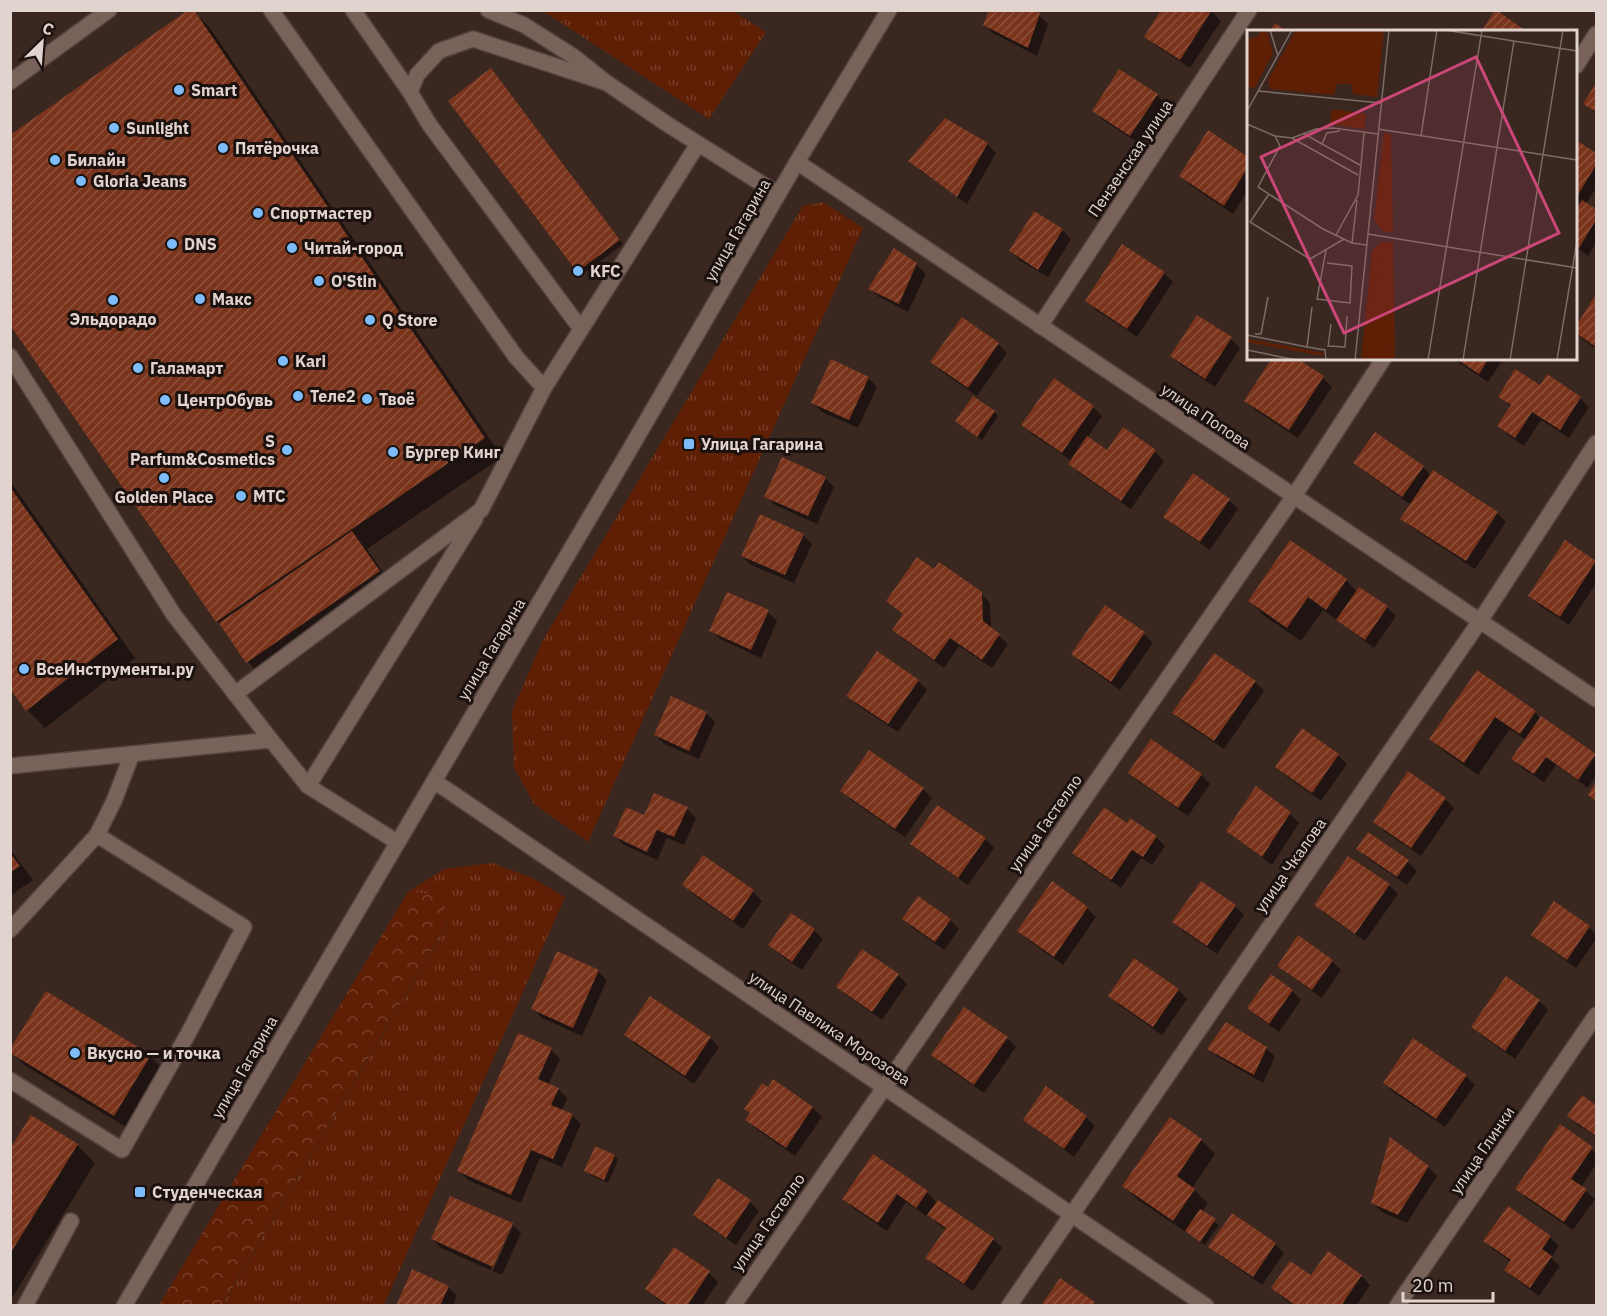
<svg xmlns="http://www.w3.org/2000/svg" width="1607" height="1316" font-family="'IBM Plex Sans',sans-serif">
<defs>
<pattern id="grass-tufts" width="24" height="20" patternUnits="userSpaceOnUse" patternTransform="scale(1.5)"><rect width="24" height="20" fill="#5f1f05"/><path d="M3 7l-1-3M5 7V3M7 7l1-3M15 17l-1-3M17 17v-4M19 17l1-3" fill="none" stroke="#763f28"/></pattern>
<pattern id="forest-crowns" width="20" height="18" patternUnits="userSpaceOnUse" patternTransform="scale(1.5)"><rect width="20" height="18" fill="#5f1f05"/><path d="M2 6a3 3 0 1 1 6 0M12 15a3 3 0 1 1 6 0" fill="none" stroke="#763f28"/></pattern>
<pattern id="building-hatch" width="6" height="6" patternUnits="userSpaceOnUse" patternTransform="scale(1.5)"><rect width="6" height="6" fill="#79341b"/><path d="M-1 1l2-2M0 6l6-6M5 7l2-2" fill="none" stroke="#8c503b"/></pattern>
</defs>
<rect width="100%" height="100%" fill="#3a2720"/>
<!-- grass -->
<g fill="url(#grass-tufts)">
<polygon points="543,11 733,11 766,32 709,119"/>
<polygon points="823,202 863,228 588,842 534,804 514,767 512,711 543,640 803,206"/>
<polygon points="492,863 530,877 565,897 384,1305 222,1306 448,924 438,895 408,892 444,869"/>
</g>
<!-- forest -->
<polygon fill="url(#forest-crowns)" points="408,892 439,895 448,923 222,1305 159,1305"/>
<!-- shadow -->
<g fill="#0007">
<polygon points="192,10 210,28 502,457 367,549 392,585 261,676 248,662 223,627 217,621"/>
<polygon points="1210,10 1221,21 1190,68 1155,45 1146,36"/>
<polygon points="1039,15 1048,24 1037,56 993,33 984,24"/>
<polygon points="495,74 623,244 582,275 450,102"/>
<polygon points="1596,86 1596,114 1585,103"/>
<polygon points="1157,95 1166,104 1140,144 1103,120 1094,111"/>
<polygon points="1209,133 1248,159 1248,190 1233,214 1190,185 1181,176"/>
<polygon points="1576,142 1596,155 1596,188 1586,204 1596,211 1596,243 1588,256 1576,247"/>
<polygon points="987,144 996,153 967,204 919,170 911,161"/>
<polygon points="1034,213 1062,230 1071,239 1048,277 1019,260 1010,251"/>
<polygon points="894,250 916,264 926,274 908,312 879,297 870,289"/>
<polygon points="1164,273 1173,282 1137,337 1096,310 1087,301"/>
<polygon points="1596,297 1596,348 1583,340 1576,332 1576,329"/>
<polygon points="1198,317 1231,339 1240,348 1215,387 1181,365 1172,356"/>
<polygon points="998,344 1007,353 977,396 941,371 932,362"/>
<polygon points="1452,358 1504,358 1488,382"/>
<polygon points="868,378 877,387 858,428 822,412 813,403"/>
<polygon points="1323,378 1332,387 1298,438 1255,410 1246,401"/>
<polygon points="1540,387 1580,398 1589,407 1569,438 1541,420 1524,446 1508,435 1499,426 1511,407 1500,396"/>
<polygon points="1093,407 1102,416 1087,438 1108,452 1124,429 1155,452 1164,461 1131,509 1079,473 1070,464 1072,461 1032,434 1023,425"/>
<polygon points="994,412 998,416 982,440 961,425"/>
<polygon points="1355,462 1423,467 1431,476 1497,513 1506,522 1475,569 1411,527 1402,518 1411,505 1364,471"/>
<polygon points="1193,476 1229,500 1238,509 1210,550 1174,525 1165,516"/>
<polygon points="825,478 834,487 817,524 775,505 766,496"/>
<polygon points="10,481 135,658 45,728 27,710 10,686"/>
<polygon points="803,535 812,544 794,583 751,565 742,556"/>
<polygon points="1291,542 1346,580 1358,592 1387,607 1396,616 1374,648 1323,610 1301,641 1263,615 1250,601"/>
<polygon points="1565,542 1596,563 1596,583 1569,625 1539,605 1530,596"/>
<polygon points="934,571 981,593 990,603 991,629 1008,644 992,668 959,646 944,668 903,639 894,630 904,615 888,601"/>
<polygon points="1105,607 1144,634 1153,643 1120,690 1082,663 1073,654"/>
<polygon points="768,612 777,621 761,658 720,639 711,630"/>
<polygon points="1477,672 1535,712 1541,719 1596,756 1596,775 1588,788 1556,765 1544,782 1522,768 1513,759 1526,740 1510,729 1478,775 1445,752 1431,739"/>
<polygon points="918,681 927,690 898,732 857,705 848,696"/>
<polygon points="1255,682 1264,691 1224,749 1183,722 1174,713"/>
<polygon points="706,713 715,722 699,759 664,744 655,735"/>
<polygon points="1338,755 1347,764 1321,801 1286,776 1277,767"/>
<polygon points="1130,773 1201,775 1210,784 1188,816 1139,782"/>
<polygon points="923,789 932,798 905,837 851,800 842,791"/>
<polygon points="1445,799 1454,808 1421,856 1384,831 1375,822"/>
<polygon points="687,809 696,818 684,845 667,838 657,860 624,845 615,836 644,817"/>
<polygon points="1290,814 1299,823 1272,865 1237,839 1228,830"/>
<polygon points="1131,820 1156,837 1165,846 1152,865 1141,858 1121,888 1083,862 1074,853 1127,825"/>
<polygon points="1368,834 1408,862 1417,871 1407,885 1367,858 1358,849"/>
<polygon points="985,839 994,848 968,885 921,853 912,844"/>
<polygon points="10,849 33,880 10,896"/>
<polygon points="1052,884 1087,908 1096,917 1063,965 1028,940 1019,931"/>
<polygon points="684,885 753,892 762,901 743,929 693,894"/>
<polygon points="1389,885 1398,894 1365,941 1325,914 1316,905"/>
<polygon points="1235,906 1244,915 1217,954 1183,931 1174,922"/>
<polygon points="904,919 950,920 959,929 944,950 913,928"/>
<polygon points="1589,927 1596,935 1596,939 1576,968 1542,943 1533,934"/>
<polygon points="814,930 823,939 802,970 779,954 770,945"/>
<polygon points="1298,937 1332,961 1341,970 1322,998 1288,974 1279,965"/>
<polygon points="598,971 607,980 582,1036 542,1018 533,1009"/>
<polygon points="898,975 907,984 882,1020 846,995 837,986"/>
<polygon points="1506,979 1539,1001 1548,1010 1515,1059 1482,1036 1473,1027"/>
<polygon points="1178,990 1187,999 1162,1035 1119,1005 1110,996"/>
<polygon points="1292,991 1301,1000 1279,1032 1258,1017 1249,1008"/>
<polygon points="46,993 150,1056 164,1070 129,1129 24,1065 11,1052"/>
<polygon points="651,998 710,1038 719,1047 694,1084 635,1044 626,1035"/>
<polygon points="1007,1038 1016,1047 984,1093 942,1064 933,1054"/>
<polygon points="1209,1048 1266,1048 1275,1057 1263,1083 1218,1057"/>
<polygon points="551,1050 560,1059 548,1085 558,1089 567,1098 562,1111 572,1115 581,1124 562,1167 540,1158 521,1203 468,1180 459,1171"/>
<polygon points="1466,1076 1475,1085 1445,1127 1393,1092 1384,1083"/>
<polygon points="768,1089 813,1108 822,1117 795,1156 756,1129 747,1120 751,1114 746,1109"/>
<polygon points="1582,1097 1596,1107 1596,1137 1578,1125 1569,1116"/>
<polygon points="1086,1117 1095,1126 1074,1157 1034,1128 1025,1119"/>
<polygon points="1560,1126 1596,1153 1596,1164 1581,1187 1595,1199 1573,1230 1526,1198 1517,1189"/>
<polygon points="1201,1140 1215,1154 1192,1188 1208,1203 1202,1212 1219,1225 1205,1245 1138,1200 1124,1186"/>
<polygon points="77,1145 95,1163 10,1301 10,1151"/>
<polygon points="614,1156 618,1160 608,1183 590,1175 586,1170"/>
<polygon points="873,1156 927,1192 937,1203 938,1202 993,1239 1002,1248 973,1291 936,1267 927,1258 946,1230 938,1224 927,1214 926,1216 906,1202 887,1231 853,1208 844,1199"/>
<polygon points="1428,1167 1437,1176 1407,1223 1382,1212 1372,1202"/>
<polygon points="719,1180 750,1202 759,1211 736,1245 704,1224 695,1215"/>
<polygon points="1508,1208 1550,1237 1559,1246 1551,1258 1560,1266 1539,1296 1515,1279 1506,1270 1511,1262 1494,1250 1485,1241"/>
<polygon points="1232,1215 1275,1244 1284,1253 1262,1285 1219,1255 1210,1246"/>
<polygon points="512,1224 521,1233 502,1275 493,1271 513,1226 510,1226 490,1270 441,1248 432,1239"/>
<polygon points="674,1249 709,1273 718,1282 702,1306 667,1306 656,1298 647,1289"/>
<polygon points="1328,1253 1361,1276 1370,1285 1356,1306 1294,1306 1282,1297 1273,1288 1311,1277"/>
<polygon points="448,1287 457,1296 453,1306 398,1306"/>
</g>
<!-- building -->
<g fill="url(#building-hatch)">
<polygon points="188,10 194,10 485,438 216,622 10,325 10,135"/>
<polygon points="989,10 1034,10 1040,13 1028,48 983,25"/>
<polygon points="1161,10 1212,10 1180,60 1144,37"/>
<polygon points="1495,10 1496,10 1528,32 1481,32"/>
<polygon points="1275,23 1288,32 1269,32"/>
<polygon points="491,68 620,240 577,272 448,101"/>
<polygon points="1119,69 1158,94 1130,136 1092,111"/>
<polygon points="1596,83 1596,112 1583,104"/>
<polygon points="945,118 988,143 957,197 908,161"/>
<polygon points="1208,130 1248,157 1248,167 1224,206 1179,176"/>
<polygon points="1576,140 1596,153 1596,165 1576,198"/>
<polygon points="1582,200 1596,209 1596,220 1579,248 1576,246 1576,209"/>
<polygon points="1034,211 1063,229 1038,270 1009,251"/>
<polygon points="1122,244 1165,272 1127,329 1085,301"/>
<polygon points="894,248 917,263 899,304 868,289"/>
<polygon points="1596,294 1596,347 1576,333 1576,326"/>
<polygon points="1197,315 1232,337 1205,379 1170,356"/>
<polygon points="962,317 999,343 968,388 930,362"/>
<polygon points="1272,358 1296,358 1324,376 1289,430 1244,401"/>
<polygon points="1455,358 1489,358 1479,374"/>
<polygon points="831,359 869,377 849,420 811,403"/>
<polygon points="1515,369 1540,385 1547,374 1581,397 1560,430 1532,412 1515,438 1497,426 1511,405 1498,397"/>
<polygon points="1054,378 1094,406 1062,453 1021,425"/>
<polygon points="973,396 995,411 977,437 955,421"/>
<polygon points="1123,427 1156,450 1121,501 1068,464 1087,436 1107,450"/>
<polygon points="1375,432 1424,466 1402,497 1353,463"/>
<polygon points="782,457 826,477 808,516 764,497"/>
<polygon points="1433,470 1498,512 1466,561 1400,519"/>
<polygon points="1193,473 1230,499 1200,542 1163,517"/>
<polygon points="10,487 118,639 26,711 10,689"/>
<polygon points="760,514 804,534 785,575 741,556"/>
<polygon points="352,531 380,571 246,663 219,623"/>
<polygon points="1290,540 1347,579 1326,610 1308,597 1287,628 1248,601"/>
<polygon points="1565,540 1596,561 1560,617 1528,596"/>
<polygon points="917,557 934,569 939,562 982,592 983,621 1000,634 982,660 950,638 934,660 892,630 903,614 886,601"/>
<polygon points="1359,587 1388,606 1365,640 1336,620"/>
<polygon points="727,592 769,610 751,650 709,631"/>
<polygon points="1105,605 1145,632 1111,682 1071,654"/>
<polygon points="877,651 919,680 888,724 846,696"/>
<polygon points="1214,653 1256,681 1214,741 1172,713"/>
<polygon points="1477,670 1536,711 1520,734 1495,717 1464,763 1429,739"/>
<polygon points="671,696 707,712 689,751 654,735"/>
<polygon points="1541,716 1596,754 1578,780 1546,757 1534,774 1511,759"/>
<polygon points="1302,728 1339,754 1312,793 1275,767"/>
<polygon points="1151,739 1202,774 1178,808 1128,773"/>
<polygon points="869,750 924,788 895,829 840,791"/>
<polygon points="1408,771 1446,798 1411,848 1373,822"/>
<polygon points="1596,782 1596,801 1588,795"/>
<polygon points="1256,786 1291,812 1262,857 1226,831"/>
<polygon points="654,793 688,807 674,837 657,830 647,852 613,836 626,807 644,815"/>
<polygon points="937,805 986,838 958,878 910,844"/>
<polygon points="1104,807 1127,823 1130,818 1157,836 1143,857 1132,850 1111,880 1072,853"/>
<polygon points="1368,832 1409,860 1397,877 1356,849"/>
<polygon points="10,853 20,866 10,873"/>
<polygon points="703,855 754,890 733,921 682,885"/>
<polygon points="1348,856 1390,884 1355,934 1314,905"/>
<polygon points="1052,881 1088,907 1054,957 1017,931"/>
<polygon points="1201,881 1236,905 1207,946 1172,922"/>
<polygon points="918,896 951,919 935,942 902,919"/>
<polygon points="1554,901 1590,926 1567,960 1531,935"/>
<polygon points="791,913 815,929 792,962 768,945"/>
<polygon points="1298,935 1333,960 1312,990 1277,966"/>
<polygon points="862,949 899,974 872,1012 836,987"/>
<polygon points="557,951 599,970 573,1028 531,1009"/>
<polygon points="1134,958 1179,989 1153,1027 1108,996"/>
<polygon points="1271,974 1293,990 1269,1024 1247,1008"/>
<polygon points="1506,976 1540,1000 1505,1051 1471,1027"/>
<polygon points="46,991 151,1055 114,1116 10,1053 10,1049"/>
<polygon points="650,996 711,1037 685,1076 624,1035"/>
<polygon points="964,1007 1008,1037 974,1085 931,1055"/>
<polygon points="1226,1022 1267,1047 1254,1075 1207,1049"/>
<polygon points="518,1033 552,1048 538,1079 559,1088 551,1105 573,1114 553,1159 531,1150 511,1195 457,1171"/>
<polygon points="1413,1038 1467,1075 1436,1119 1383,1083"/>
<polygon points="773,1079 813,1107 786,1148 745,1120 750,1113 744,1109 762,1083 768,1087"/>
<polygon points="1046,1086 1087,1116 1064,1149 1023,1120"/>
<polygon points="1582,1095 1596,1105 1596,1136 1567,1116"/>
<polygon points="31,1115 78,1144 10,1254 10,1149"/>
<polygon points="1170,1117 1202,1139 1177,1176 1195,1189 1173,1221 1122,1186"/>
<polygon points="1560,1124 1593,1147 1571,1179 1587,1189 1564,1222 1515,1189"/>
<polygon points="1390,1137 1429,1166 1398,1215 1371,1203"/>
<polygon points="595,1146 615,1155 604,1180 584,1171"/>
<polygon points="873,1154 928,1191 916,1208 897,1194 878,1223 842,1199"/>
<polygon points="718,1178 751,1200 726,1238 693,1215"/>
<polygon points="450,1196 513,1223 493,1267 431,1239"/>
<polygon points="938,1200 994,1238 964,1284 925,1258 946,1228 927,1215"/>
<polygon points="1508,1206 1551,1236 1542,1249 1552,1256 1530,1288 1504,1270 1511,1260 1483,1241"/>
<polygon points="1200,1209 1216,1219 1200,1242 1185,1231"/>
<polygon points="1232,1213 1276,1243 1253,1277 1208,1247"/>
<polygon points="674,1247 710,1271 687,1306 669,1306 645,1289"/>
<polygon points="1328,1251 1362,1275 1341,1306 1296,1306 1271,1288 1290,1261 1311,1275"/>
<polygon points="412,1269 449,1286 440,1306 396,1306"/>
<polygon points="1060,1278 1095,1302 1092,1306 1041,1306"/>
</g>
<g fill="none" stroke-linecap="round" stroke-linejoin="round">
<defs>
<g id="minor">
<polyline points="271,10 516,357 544,388"/>
<polyline points="353,10 410,92"/>
<polyline points="488,10 524,25 573,56 607,83 667,124 778,194"/>
<polyline points="1576,66 1596,34"/>
<polyline points="10,82 109,10"/>
<polyline points="797,162 1596,699"/>
<polyline points="1040,326 1249,10"/>
<polyline points="581,329 429,124 410,92 417,75 439,51 473,39 607,83"/>
<polyline points="10,356 174,615 271,740 308,786 397,842"/>
<polyline points="235,694 481,510 544,388 698,144"/>
<polyline points="10,766 271,740"/>
<polyline points="434,781 1206,1306"/>
<polyline points="308,786 475,519"/>
<polyline points="10,930 97,835 114,801 132,754"/>
<polyline points="10,1080 122,1150 188,1034 244,927 97,835"/>
<polyline points="25,1306 71,1221"/>
<polyline points="124,1306 626,456 797,162 889,10"/>
<polyline points="733,1306 1294,496 1384,358"/>
<polyline points="1009,1306 1480,621 1596,443"/>
<polyline points="1397,1306 1596,1015"/>
</g>
</defs>
<!-- minor casing -->
<use href="#minor" stroke="#52423c" stroke-width="18"/>
<!-- minor -->
<use href="#minor" stroke="#78625a" stroke-width="15"/>
</g>
<!-- markers -->
<g fill="#7ebdf9" stroke="#1b120f" stroke-width="2">
<circle cx="179" cy="90" r="6"/>
<circle cx="114" cy="128" r="6"/>
<circle cx="223" cy="148" r="6"/>
<circle cx="55" cy="160" r="6"/>
<circle cx="81" cy="181" r="6"/>
<circle cx="258" cy="213" r="6"/>
<circle cx="172" cy="244" r="6"/>
<circle cx="292" cy="248" r="6"/>
<circle cx="578" cy="271" r="6"/>
<circle cx="319" cy="281" r="6"/>
<circle cx="200" cy="299" r="6"/>
<circle cx="113" cy="300" r="6"/>
<circle cx="370" cy="320" r="6"/>
<circle cx="283" cy="361" r="6"/>
<circle cx="138" cy="368" r="6"/>
<circle cx="298" cy="396" r="6"/>
<circle cx="367" cy="399" r="6"/>
<circle cx="165" cy="400" r="6"/>
<rect x="683" y="438" width="12" height="12" rx="3"/>
<circle cx="287" cy="450" r="6"/>
<circle cx="393" cy="452" r="6"/>
<circle cx="164" cy="478" r="6"/>
<circle cx="241" cy="496" r="6"/>
<circle cx="24" cy="669" r="6"/>
<circle cx="75" cy="1053" r="6"/>
<rect x="134" y="1186" width="12" height="12" rx="3"/>
</g>
<g text-anchor="middle" stroke-width="6" stroke-linejoin="round" paint-order="stroke">
<!-- poi labels -->
<g font-size="16" font-weight="bold" fill="#e1d4cf" stroke="#1b120f" text-anchor="start">
<text x="191" y="96">Smart</text>
<text x="126" y="134">Sunlight</text>
<text x="235" y="154">Пятёрочка</text>
<text x="67" y="166">Билайн</text>
<text x="93" y="187">Gloria Jeans</text>
<text x="270" y="219">Спортмастер</text>
<text x="184" y="250">DNS</text>
<text x="304" y="254">Читай-город</text>
<text x="590" y="277">KFC</text>
<text x="331" y="287">O'Stin</text>
<text x="212" y="305">Макс</text>
<text x="113" y="325" text-anchor="middle">Эльдорадо</text>
<text x="382" y="326">Q Store</text>
<text x="295" y="367">Kari</text>
<text x="150" y="374">Галамарт</text>
<text x="310" y="402">Теле2</text>
<text x="379" y="405">Твоё</text>
<text x="177" y="406">ЦентрОбувь</text>
<text x="275" y="447" text-anchor="end">S<tspan x="275" dy="18">Parfum&amp;Cosmetics</tspan></text>
<text x="701" y="450">Улица Гагарина</text>
<text x="405" y="458">Бургер Кинг</text>
<text x="253" y="502">МТС</text>
<text x="164" y="503" text-anchor="middle">Golden Place</text>
<text x="36" y="675">ВсеИнструменты.ру</text>
<text x="87" y="1059">Вкусно — и точка</text>
<text x="152" y="1198">Студенческая</text>
</g>
<!-- street labels -->
<g font-size="16" fill="#e1d4cf" stroke="#1b120f">
<text transform="translate(1130 158) rotate(-56)" y="6">Пензенская улица</text>
<text transform="translate(737 230) rotate(-60)" y="6">улица Гагарина</text>
<text transform="translate(1206 416) rotate(34)" y="6">улица Попова</text>
<text transform="translate(491 649) rotate(-59)" y="6">улица Гагарина</text>
<text transform="translate(1045 823) rotate(-55)" y="6">улица Гастелло</text>
<text transform="translate(1290 865) rotate(-55)" y="6">улица Чкалова</text>
<text transform="translate(830 1028) rotate(34)" y="6">улица Павлика Морозова</text>
<text transform="translate(244 1067) rotate(-60)" y="6">улица Гагарина</text>
<text transform="translate(1482 1150) rotate(-56)" y="6">улица Глинки</text>
<text transform="translate(768 1222) rotate(-55)" y="6">улица Гастелло</text>
</g>
</g>
<!-- overview -->
<g transform="translate(1247 30)">
<rect width="330" height="330" fill="#3a2720"/>
<path d="M49,0H137L130,67L106,64L104,54H90L87,65L23,59L21,50ZM85,79L119,84L117,99L83,94ZM137,103L144,104L146,203L136,201L127,190ZM134,212H146L148,330H138L137,311L127,315L123,310L132,223L125,221Z" fill="#5f1f05"/>
<path d="M13,0H20L26,23L7,59L0,56V9L12,6ZM129,219L132,223L123,310L127,315L134,309L137,311L138,330H114L125,221ZM1,309L76,323V326L0,312Z" fill="#5f1f05"/>
<path fill="none" stroke="#7d6c66" stroke-width="1.5" d="M23,0L31,26M198,0L330,21M11,61L134,73M0,81L45,0M0,94L28,106L45,108L111,145M131,99L330,130M93,101L80,103L75,114L113,135M56,103L75,114M28,106L33,116L11,157L76,199L105,213L120,215M174,106L190,0M45,108L69,99L86,98L131,104M22,164L3,192L63,229L97,209M121,204L330,238M89,205L111,165L117,103M105,213L110,170M79,220L70,269L103,273L105,236L80,233M65,277L60,317L78,320L79,330M8,304H14L21,267M0,305L60,317M82,316L98,317L100,286M81,317L84,294M0,320L49,330M108,330L142,0M181,330L235,0M216,330L267,11M263,330L316,0M310,330L330,211"/>
<path fill="#ca4778" fill-opacity="0.15" stroke="#ca4778" stroke-width="3" d="M229,27L312,203L97,303L14,127Z"/>
<rect width="330" height="330" fill="none" stroke="#e1d4cf" stroke-width="3"/>
</g>
<!-- border -->
<rect width="1607" height="1316" fill="none" stroke="#e1d4cf" stroke-width="24"/>
<!-- north arrow -->
<g transform="translate(42 42) rotate(25)" stroke="#1b120f" stroke-width="4.5" paint-order="stroke">
<path d="M0-4.5L10 22L0 15L-10 22Z" fill="#e1d4cf"/>
<text y="-9" font-size="16" font-weight="bold" text-anchor="middle" fill="#e1d4cf">С</text>
</g>
<!-- scale -->
<path d="M1403 1292v9h90v-9" fill="none" stroke="#e1d4cf" stroke-width="3"/>
<text x="1412" y="1292" font-size="18" fill="#e1d4cf" stroke="#1b120f" stroke-width="4.5" paint-order="stroke">20 m</text>
</svg>
